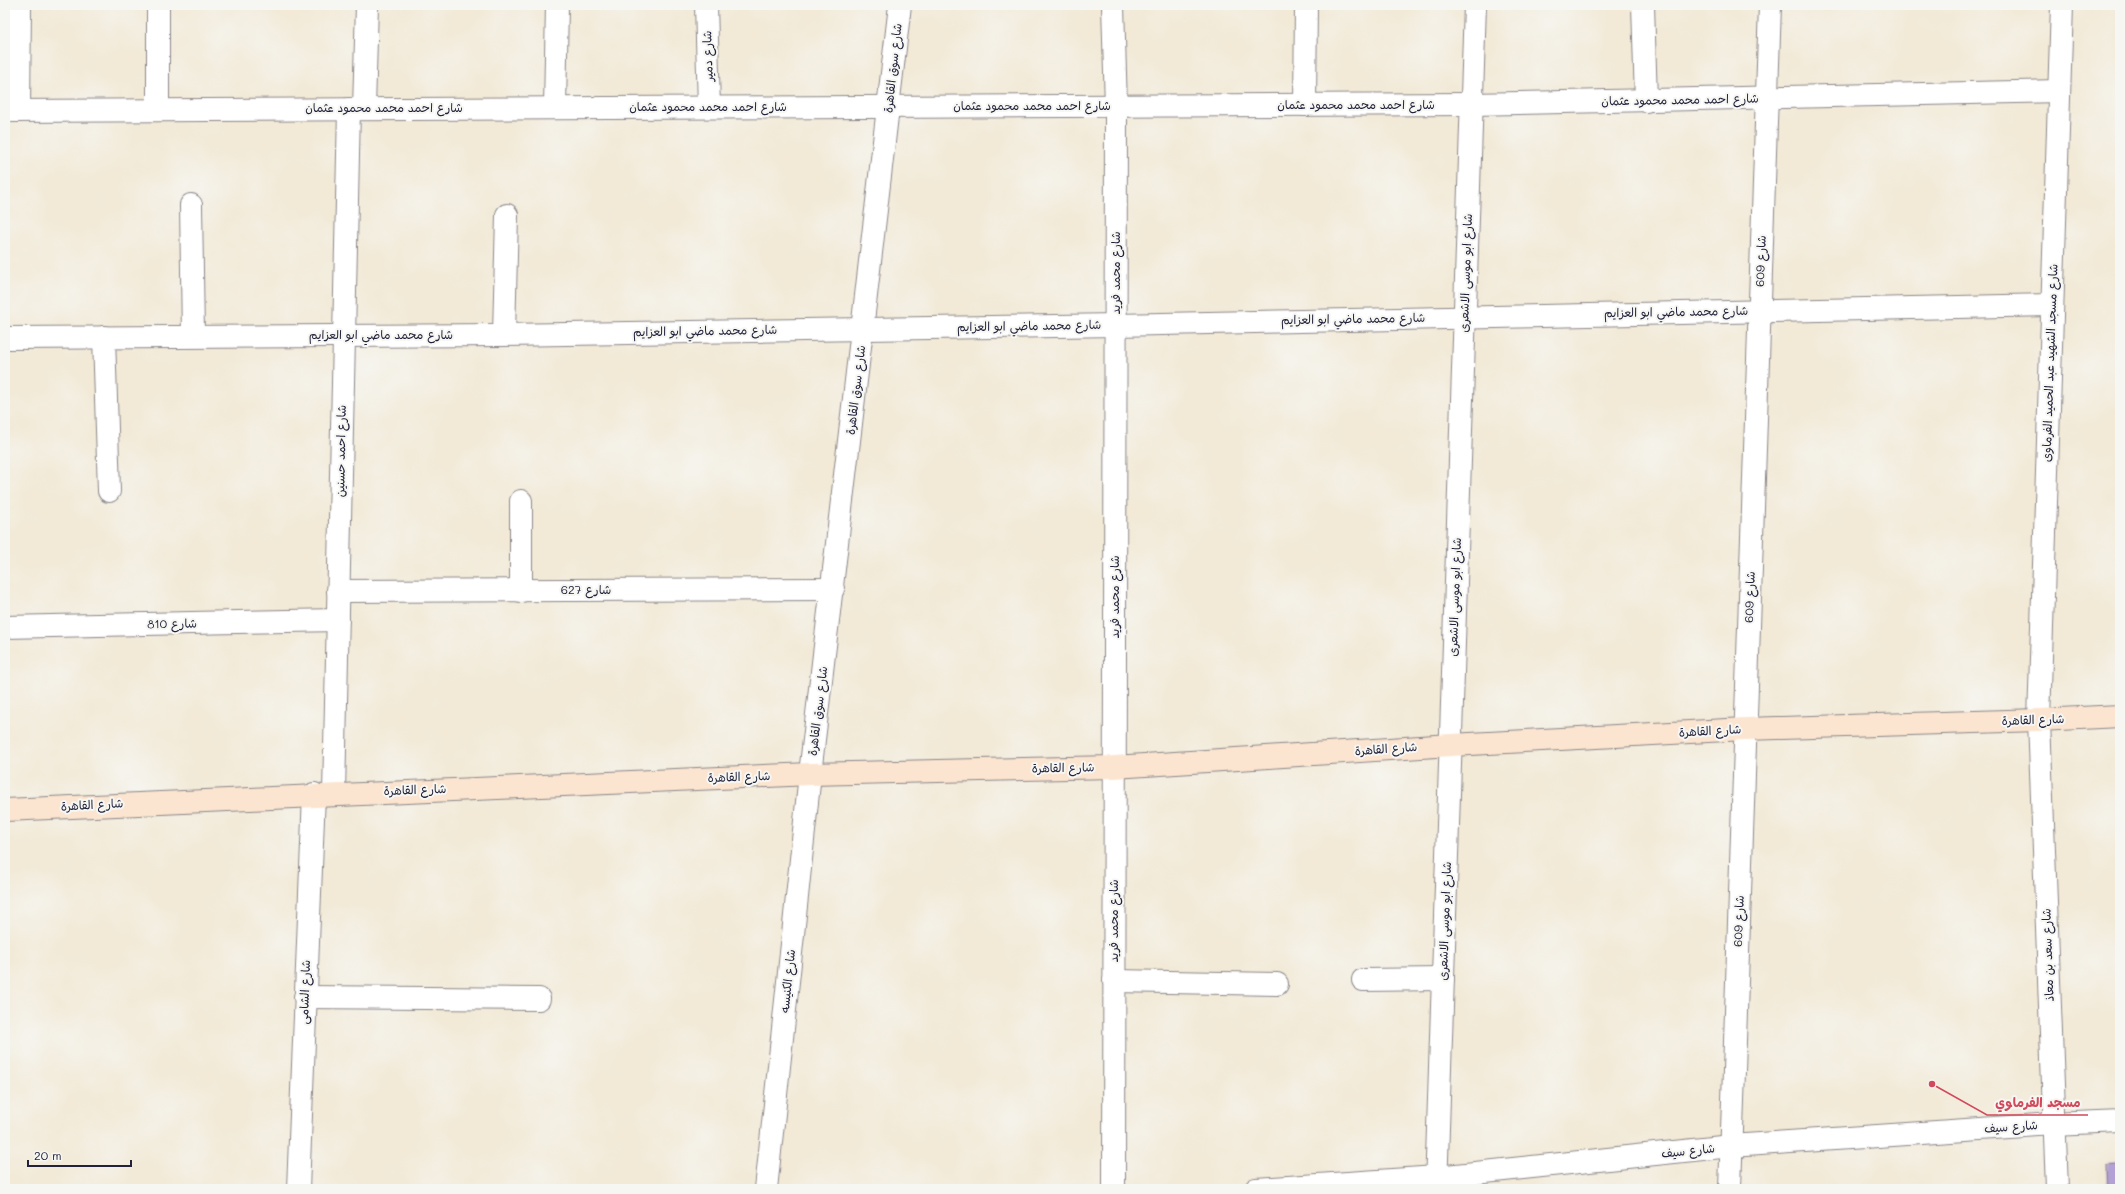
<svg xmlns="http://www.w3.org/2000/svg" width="2125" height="1194" font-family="Mali,'Playpen Sans Arabic',sans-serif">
<rect width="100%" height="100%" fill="#f6f6f2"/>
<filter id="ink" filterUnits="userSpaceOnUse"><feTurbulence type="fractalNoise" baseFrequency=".025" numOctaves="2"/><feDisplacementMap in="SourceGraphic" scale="8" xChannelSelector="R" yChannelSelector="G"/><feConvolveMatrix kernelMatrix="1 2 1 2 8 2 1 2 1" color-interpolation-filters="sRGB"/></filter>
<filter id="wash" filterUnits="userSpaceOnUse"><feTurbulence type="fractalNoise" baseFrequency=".012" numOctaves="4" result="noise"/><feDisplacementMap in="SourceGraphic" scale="16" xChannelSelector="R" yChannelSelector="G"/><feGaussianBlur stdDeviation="0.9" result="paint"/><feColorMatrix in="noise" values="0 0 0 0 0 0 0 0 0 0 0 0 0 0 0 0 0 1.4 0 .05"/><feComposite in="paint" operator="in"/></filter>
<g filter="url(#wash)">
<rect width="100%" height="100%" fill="#f2e9d6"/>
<g id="blocks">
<!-- building -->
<polygon fill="#b3a0d5" points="2120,1162 2120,1189 2107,1189 2106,1163"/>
</g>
</g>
<g filter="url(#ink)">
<use href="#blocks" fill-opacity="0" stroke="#8a8688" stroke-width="1"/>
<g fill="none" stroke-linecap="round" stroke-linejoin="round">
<defs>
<g id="street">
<polyline points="706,5 709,107"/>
<polyline points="1113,5 1116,107 1114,1189"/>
<polyline points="1643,5 1646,101"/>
<polyline points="1305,105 1306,5"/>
<polyline points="555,107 557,5"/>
<polyline points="364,108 367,5"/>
<polyline points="158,110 158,5"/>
<polyline points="5,111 1472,104 2059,91"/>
<polyline points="19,111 20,5"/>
<polyline points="191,205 193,336"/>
<polyline points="504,335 507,215"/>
<polyline points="104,337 109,491"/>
<polyline points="5,338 504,335 1116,325 2052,305"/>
<polyline points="338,591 833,589"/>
<polyline points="521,591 521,501"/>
<polyline points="5,627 338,620"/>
<polyline points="334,794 349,109"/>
<polyline points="1363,980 1443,979"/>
<polyline points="1114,981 1277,984"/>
<polyline points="305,997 539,999"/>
<polyline points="298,1189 314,794"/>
<polyline points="766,1189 810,774 900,5"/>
<polyline points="1256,1189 1437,1177 1731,1146 2054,1124 2120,1121"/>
<polyline points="1436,1189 1475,5"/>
<polyline points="1730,1189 1770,5"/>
<polyline points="2057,1189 2039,720 2062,5"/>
</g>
<polyline id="secondary" points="5,810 810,774 1114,767 1451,745 1745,729 2039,720 2120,716"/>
</defs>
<!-- street casing -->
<use href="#street" stroke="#8a8688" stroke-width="24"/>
<!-- secondary casing -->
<use href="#secondary" stroke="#8a8688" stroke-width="24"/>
<!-- street -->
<use href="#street" stroke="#fff" stroke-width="22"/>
<!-- secondary -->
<use href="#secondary" stroke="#fce5d0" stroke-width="22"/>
</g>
</g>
<g text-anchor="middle" stroke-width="4" stroke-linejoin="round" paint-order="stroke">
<!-- street labels -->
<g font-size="12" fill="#22223b" stroke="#f6f6f2">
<text transform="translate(708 56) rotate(-92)" y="4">شارع دمير</text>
<text transform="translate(893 68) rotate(-84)" y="4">شارع سوق القاهرة</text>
<text transform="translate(1680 100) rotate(-1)" y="4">شارع احمد محمد محمود عثمان</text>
<text x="1356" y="109">شارع احمد محمد محمود عثمان</text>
<text x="1032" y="110">شارع احمد محمد محمود عثمان</text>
<text x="708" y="111">شارع احمد محمد محمود عثمان</text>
<text x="384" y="112">شارع احمد محمد محمود عثمان</text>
<text transform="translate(1761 261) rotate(-88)" y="4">شارع 609</text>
<text transform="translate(1116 273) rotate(-90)" y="4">شارع محمد فريد</text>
<text transform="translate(1466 273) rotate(-88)" y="4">شارع ابو موسى الاشعرى</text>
<text transform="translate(1676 312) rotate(-1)" y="4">شارع محمد ماضي ابو العزايم</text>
<text transform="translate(1353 319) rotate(-1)" y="4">شارع محمد ماضي ابو العزايم</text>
<text transform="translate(1029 326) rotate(-1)" y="4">شارع محمد ماضي ابو العزايم</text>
<text transform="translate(705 331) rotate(-1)" y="4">شارع محمد ماضي ابو العزايم</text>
<text x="381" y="339">شارع محمد ماضي ابو العزايم</text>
<text transform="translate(2050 363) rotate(-88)" y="4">شارع مسجد الشهيد عبد الحميد الفرماوى</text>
<text transform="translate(856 390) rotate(-83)" y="4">شارع سوق القاهرة</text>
<text transform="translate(341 451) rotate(-89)" y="4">شارع احمد حسنين</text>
<text x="586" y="594">شارع 627</text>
<text transform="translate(1115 597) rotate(-90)" y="4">شارع محمد فريد</text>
<text transform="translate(1455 597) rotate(-88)" y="4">شارع ابو موسى الاشعرى</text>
<text transform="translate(1750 597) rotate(-88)" y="4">شارع 609</text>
<text transform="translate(172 624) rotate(-1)" y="4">شارع 810</text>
<text transform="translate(818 711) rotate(-83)" y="4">شارع سوق القاهرة</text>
<text transform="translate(2033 720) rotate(-2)" y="4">شارع القاهرة</text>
<text transform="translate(1710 731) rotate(-3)" y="4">شارع القاهرة</text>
<text transform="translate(1386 749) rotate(-4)" y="4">شارع القاهرة</text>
<text transform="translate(1063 768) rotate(-1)" y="4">شارع القاهرة</text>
<text transform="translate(739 777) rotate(-2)" y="4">شارع القاهرة</text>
<text transform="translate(415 790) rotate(-2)" y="4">شارع القاهرة</text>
<text transform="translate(92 805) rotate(-3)" y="4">شارع القاهرة</text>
<text transform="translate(1114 921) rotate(-90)" y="4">شارع محمد فريد</text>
<text transform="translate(1445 921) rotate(-88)" y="4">شارع ابو موسى الاشعرى</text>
<text transform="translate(1739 921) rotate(-88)" y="4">شارع 609</text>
<text transform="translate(2048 955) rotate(-92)" y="4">شارع سعد بن معاذ</text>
<text transform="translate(788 981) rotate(-84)" y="4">شارع الكنيسه</text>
<text transform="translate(305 992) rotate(-88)" y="4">شارع الشامى</text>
<text transform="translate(2011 1127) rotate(-4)" y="4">شارع سيف</text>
<text transform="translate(1688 1151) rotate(-6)" y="4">شارع سيف</text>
</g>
</g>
<!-- callouts -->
<path fill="none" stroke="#d1495b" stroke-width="1.5" d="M1932 1084L1987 1115H2088"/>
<circle fill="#d1495b" stroke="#f6f6f2" stroke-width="1.5" cx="1932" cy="1084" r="4"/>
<g font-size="13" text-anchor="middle" font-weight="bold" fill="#d1495b" stroke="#f6f6f2" stroke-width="4" stroke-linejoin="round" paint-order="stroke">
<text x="2038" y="1107">مسجد الفرماوي</text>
</g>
<!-- margin -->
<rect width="2125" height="1194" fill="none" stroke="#f6f6f2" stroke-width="20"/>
<!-- scale -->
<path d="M28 1160v6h103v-6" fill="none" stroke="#22223b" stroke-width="2"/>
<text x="34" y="1160" font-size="12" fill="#22223b" stroke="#f6f6f2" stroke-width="3" paint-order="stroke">20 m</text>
</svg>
